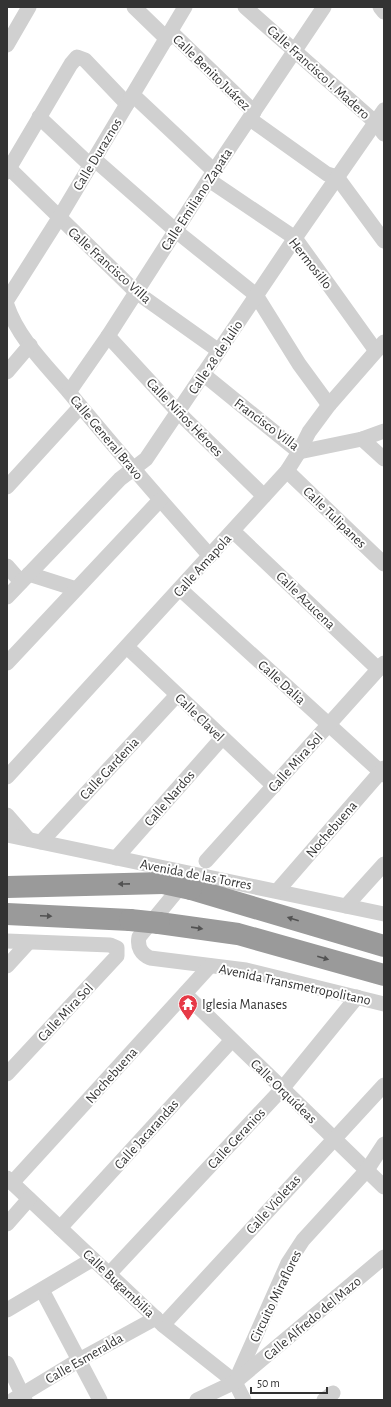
<svg xmlns="http://www.w3.org/2000/svg" width="391" height="1407" font-family="'Alegreya Sans',sans-serif">
<rect width="100%" height="100%" fill="#fff"/>
<g fill="none" stroke-linecap="round" stroke-linejoin="round">
<!-- minor -->
<g stroke="#d0d0d0" stroke-width="15">
<polyline points="134,7 167,39"/>
<polyline points="245,7 375,122 384,134"/>
<polyline points="380,7 384,12"/>
<polyline points="171,32 254,112"/>
<polyline points="7,45 29,7"/>
<polyline points="133,95 214,171"/>
<polyline points="39,117 90,165"/>
<polyline points="250,119 327,174 337,177 384,241"/>
<polyline points="94,159 176,231 256,295 299,364 329,405"/>
<polyline points="9,168 136,292 219,351"/>
<polyline points="7,172 71,64 77,57 85,60 127,104"/>
<polyline points="209,180 295,238 376,351"/>
<polyline points="7,300 59,218 185,7"/>
<path d="M7,305C18,338 46,365 68,391C114,447 162,502 210,556"/>
<polyline points="108,336 178,412 264,496"/>
<polyline points="7,372 30,345"/>
<polyline points="203,374 299,452 362,439 384,431"/>
<polyline points="69,392 108,336 214,171 324,7"/>
<polyline points="362,439 384,459"/>
<polyline points="287,471 384,564"/>
<polyline points="7,487 80,407"/>
<polyline points="233,531 378,669"/>
<polyline points="7,566 21,582"/>
<polyline points="29,574 76,589"/>
<polyline points="180,589 384,775"/>
<polyline points="7,597 120,479 146,459 295,238 384,110"/>
<polyline points="127,647 274,786"/>
<polyline points="7,663 160,500"/>
<polyline points="7,777 287,471 299,452 309,432 329,405 384,342"/>
<polyline points="7,815 28,839"/>
<polyline points="7,835 384,914"/>
<polyline points="41,842 177,695"/>
<polyline points="116,858 222,738"/>
<polyline points="206,861 384,663"/>
<path d="M186,880L139,937C137,947 141,954 150,958L246,970L384,1004"/>
<polyline points="278,890 384,768"/>
<polyline points="346,906 384,864"/>
<polyline points="7,941 110,945 117,948 117,956 7,1074"/>
<polyline points="7,966 28,943"/>
<polyline points="185,994 384,1187"/>
<polyline points="7,1178 163,1325 235,1382 244,1400"/>
<polyline points="12,1183 210,966"/>
<polyline points="7,1224 29,1199"/>
<polyline points="60,1228 232,1040"/>
<polyline points="109,1274 282,1089 357,997"/>
<polyline points="42,1290 100,1400"/>
<polyline points="7,1310 93,1259"/>
<polyline points="163,1325 384,1085"/>
<polyline points="7,1363 25,1400"/>
<polyline points="235,1382 288,1263 303,1240 367,1170 384,1144"/>
<polyline points="13,1400 79,1360 156,1318"/>
<polyline points="197,1400 235,1382 384,1257"/>
<polyline points="324,1400 333,1393"/>
</g>
<!-- highway -->
<g stroke="#9a9a9a" stroke-width="22">
<polyline points="7,887 163,883"/>
<polyline points="191,889 384,946"/>
<polyline points="7,914 130,920"/>
<polyline points="159,923 238,934 384,975"/>
</g>
<!-- highway-bridge -->
<g stroke="#9a9a9a" stroke-width="22">
<polyline points="163,883 191,889"/>
<polyline points="130,920 159,923"/>
</g>
</g>
<!-- one-way arrows -->
<defs><path id="oneway-solid" d="M-6-.8H1V-3.2L6.5 0L1 3.2V.8H-6Z"/></defs>
<g fill="#525252">
<use href="#oneway-solid" transform="translate(124 884) rotate(179)"/>
<use href="#oneway-solid" transform="translate(46 916) rotate(3)"/>
<use href="#oneway-solid" transform="translate(293 919) rotate(-163)"/>
<use href="#oneway-solid" transform="translate(197 928) rotate(8)"/>
<use href="#oneway-solid" transform="translate(323 958) rotate(16)"/>
</g>
<!-- icons -->
<defs>
<symbol id="temple-pin" viewBox="-11 -11 22 30"><path d="M0 17L-7.5 6A9.5 9.5 0 1 1 7.5 6Z" fill="#e63946" stroke="#fff"/><path d="M0-6L5-2H3V0L6.5 2.5H4V6H1.5V3h-3V6H-4V2.5H-6.5L-3 0V-2H-5Z" fill="#fff"/></symbol>
</defs>
<g fill-rule="evenodd">
<use href="#temple-pin" x="177" y="993" width="22" height="30"/>
</g>
<g text-anchor="middle" stroke-width="4" stroke-linejoin="round" paint-order="stroke">
<!-- street labels -->
<g font-size="14" fill="#333" stroke="#fff">
<text transform="translate(212 72) rotate(44)" y="5">Calle Benito Juárez</text>
<text transform="translate(319 72) rotate(42)" y="5">Calle Francisco I. Madero</text>
<text transform="translate(97 154) rotate(-59)" y="5">Calle Duraznos</text>
<text transform="translate(196 199) rotate(-57)" y="5">Calle Emiliano Zapata</text>
<text transform="translate(311 263) rotate(52)" y="5">Hermosillo</text>
<text transform="translate(110 265) rotate(42)" y="5">Calle Francisco Villa</text>
<text transform="translate(215 357) rotate(-56)" y="5">Calle 28 de Julio</text>
<text transform="translate(185 417) rotate(46)" y="5">Calle Niños Héroes</text>
<text transform="translate(267 424) rotate(37)" y="5">Francisco Villa</text>
<text transform="translate(107 437) rotate(50)" y="5">Calle General Bravo</text>
<text transform="translate(335 517) rotate(44)" y="5">Calle Tulipanes</text>
<text transform="translate(202 565) rotate(-48)" y="5">Calle Amapola</text>
<text transform="translate(306 600) rotate(44)" y="5">Calle Azucena</text>
<text transform="translate(282 682) rotate(42)" y="5">Calle Dalia</text>
<text transform="translate(200 717) rotate(44)" y="5">Calle Clavel</text>
<text transform="translate(295 762) rotate(-48)" y="5">Calle Mira Sol</text>
<text transform="translate(109 768) rotate(-47)" y="5">Calle Gardenia</text>
<text transform="translate(169 798) rotate(-49)" y="5">Calle Nardos</text>
<text transform="translate(331 829) rotate(-49)" y="5">Nochebuena</text>
<text transform="translate(196 874) rotate(11)" y="5">Avenida de las Torres</text>
<text transform="translate(295 984) rotate(12)" y="5">Avenida Transmetropolitano</text>
<text transform="translate(65 1012) rotate(-47)" y="5">Calle Mira Sol</text>
<text transform="translate(111 1075) rotate(-48)" y="5">Nochebuena</text>
<text transform="translate(284 1091) rotate(44)" y="5">Calle Orquídeas</text>
<text transform="translate(146 1134) rotate(-48)" y="5">Calle Jacarandas</text>
<text transform="translate(236 1138) rotate(-47)" y="5">Calle Geranios</text>
<text transform="translate(273 1204) rotate(-48)" y="5">Calle Violetas</text>
<text transform="translate(119 1283) rotate(43)" y="5">Calle Bugambilia</text>
<text transform="translate(275 1296) rotate(-64)" y="5">Circuito Miraflores</text>
<text transform="translate(312 1318) rotate(-40)" y="5">Calle Alfredo del Mazo</text>
<text transform="translate(84 1358) rotate(-30)" y="5">Calle Esmeralda</text>
</g>
<!-- poi labels -->
<g font-size="14" fill="#333" stroke="#fff" text-anchor="start">
<text x="202" y="1009">Iglesia Manases</text>
</g>
</g>
<!-- border -->
<rect width="391" height="1407" fill="none" stroke="#333333" stroke-width="16"/>
<!-- scale -->
<path d="M251 1387v6h76v-6" fill="none" stroke="#333333" stroke-width="2"/>
<text x="257" y="1387" font-size="12" fill="#333333" stroke="#ffffff" stroke-width="3" paint-order="stroke">50 m</text>
</svg>
